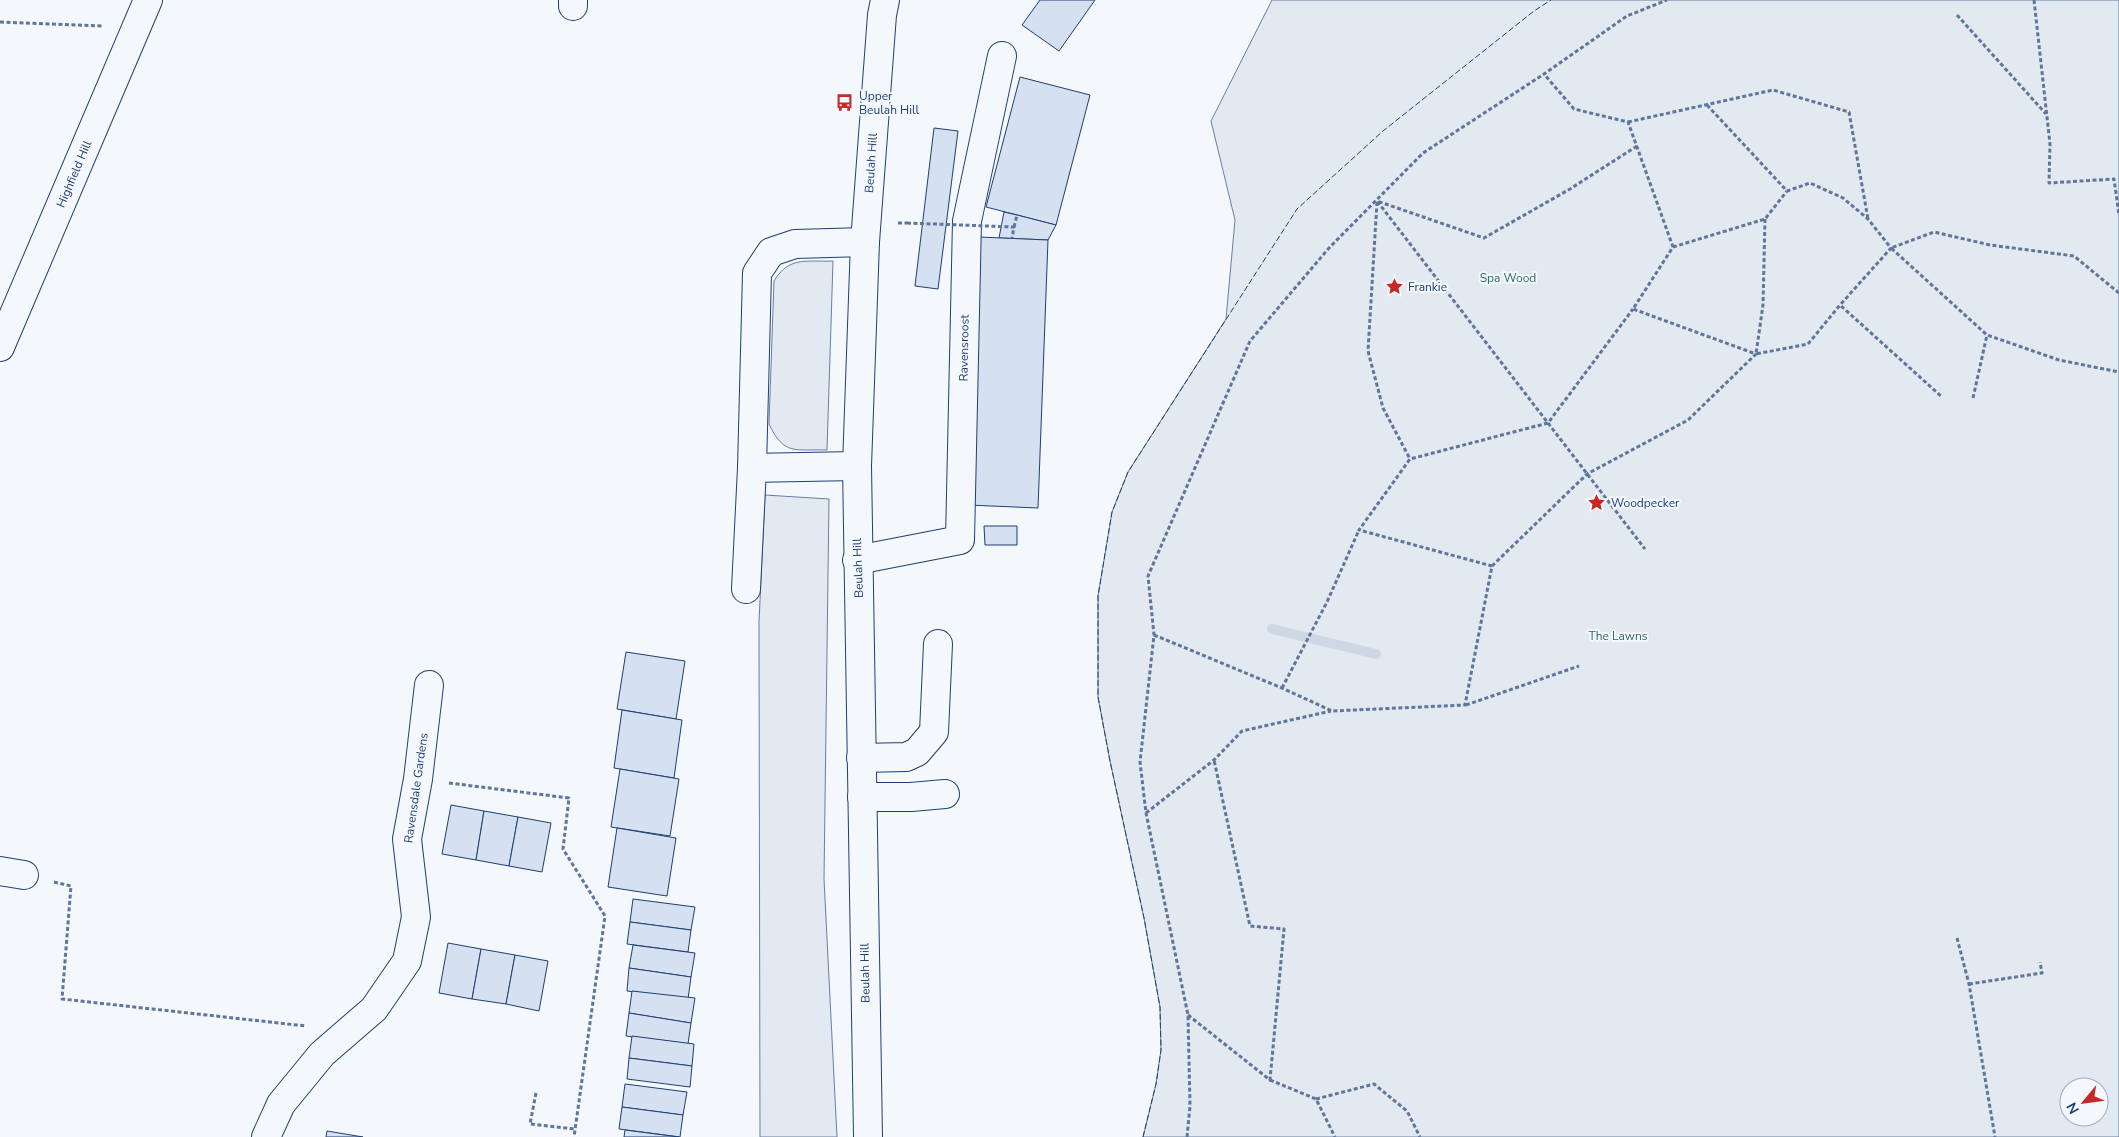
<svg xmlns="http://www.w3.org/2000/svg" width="2119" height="1137" font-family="'Nunito Sans',sans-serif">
<rect width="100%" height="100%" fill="#f4f7fb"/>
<!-- green -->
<g fill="#e3e9f0" stroke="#687fa3" fill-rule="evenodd">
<path d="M1272,0H2119V1137H1143L1156,1084L1161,1050L1160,1007L1144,918L1110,761L1098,697V596L1112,512L1128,472L1226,319L1235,220L1211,121ZM2069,1087H2099V1117H2069Z"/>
<path d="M833,261L827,450C795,449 784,456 769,424L774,281C789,256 806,262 833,261Z"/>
<polygon points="765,495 829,499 824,879 837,1137 760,1137 759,622"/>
</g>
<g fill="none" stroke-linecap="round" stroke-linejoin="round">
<!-- stream -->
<polyline stroke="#cfd7e4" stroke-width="10" points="1272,629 1376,654"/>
</g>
<!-- building -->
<g fill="#d5e0f0" stroke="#1d3f73">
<polygon points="1040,0 1095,0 1059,51 1022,25"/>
<polygon points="1020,77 1090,95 1056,225 986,207"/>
<polygon points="934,128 958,131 938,289 915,286"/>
<polygon points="1004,212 1017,215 1056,225 1048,240 999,238"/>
<polygon points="979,237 1048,240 1038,508 968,505"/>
<polygon points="984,526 1017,526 1017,545 985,545"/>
<polygon points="626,652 685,661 676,719 617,709"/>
<polygon points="622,710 682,720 674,778 614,768"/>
<polygon points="620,769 679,779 670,836 611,827"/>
<polygon points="451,805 484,811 476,860 442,854"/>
<polygon points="484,811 518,817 509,866 476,860"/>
<polygon points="518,817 551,823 542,872 509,866"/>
<polygon points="617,828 676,838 667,896 608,887"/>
<polygon points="633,899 695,907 691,930 630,922"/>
<polygon points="630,922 691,930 688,952 627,944"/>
<polygon points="448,943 481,949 472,999 439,993"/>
<polygon points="633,945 695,953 691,977 629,968"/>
<polygon points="481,949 515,955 506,1004 472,999"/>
<polygon points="515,955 548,961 539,1011 506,1004"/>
<polygon points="629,968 691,977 688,999 627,991"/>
<polygon points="632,991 695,998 691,1023 629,1013"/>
<polygon points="629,1013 691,1023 688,1044 626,1036"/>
<polygon points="632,1036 694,1044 692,1066 629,1058"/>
<polygon points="629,1058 692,1066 690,1087 627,1079"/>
<polygon points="625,1084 687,1092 683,1115 622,1107"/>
<polygon points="622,1107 683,1115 680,1137 619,1129"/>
<polygon points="625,1130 679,1137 624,1137"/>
<polygon points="327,1131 363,1137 326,1137"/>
</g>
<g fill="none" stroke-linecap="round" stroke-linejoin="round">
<defs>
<g id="minor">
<polyline points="573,0 573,6"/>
<polyline points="0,347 148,0"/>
<polyline points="752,468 857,466"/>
<polyline points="857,560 960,540 967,221 1002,56"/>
<polyline points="746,589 752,468 757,273 771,252 795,244 865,242"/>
<polyline points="861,758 906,757 917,752 934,732 938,644"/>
<polyline points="862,797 911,797 945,794"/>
<polyline points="0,871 24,875"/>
<polyline points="266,1137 281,1104 322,1054 374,1009 407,961 416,917 407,839 418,779 429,685"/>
</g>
<polyline id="major" points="868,1137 857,466 865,242 882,15 885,0"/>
</defs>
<!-- minor casing -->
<use href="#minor" stroke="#1d3f73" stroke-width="30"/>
<!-- major casing -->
<use href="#major" stroke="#1d3f73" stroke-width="30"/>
<!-- path -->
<g stroke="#5e769c" stroke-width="3" stroke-dasharray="4 2.5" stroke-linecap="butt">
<polyline points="2034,0 2050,144 2049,183 2114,179 2119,215"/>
<polyline points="1957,15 2046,114"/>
<polyline points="0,22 103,26"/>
<polyline points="1707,105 1787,191 1810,183 1843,198 1868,219 1891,248 1840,305"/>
<polyline points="1628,122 1773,90 1849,112 1868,219"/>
<polyline points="1637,146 1570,189 1484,238 1377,201 1645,549"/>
<polyline points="1377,202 1368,351 1383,408 1410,459"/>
<polyline points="1765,219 1763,305 1756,354 1808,344 1840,305 1942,397"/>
<polyline points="898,223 907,223"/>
<polyline points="1014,227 1017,215"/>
<polyline points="1673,247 1765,219 1787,191"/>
<polyline points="2119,293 2074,256 1990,245 1934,232 1891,248 1987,335 2059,360 2119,372"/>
<polyline points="1973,398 1987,335"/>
<polyline points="1492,566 1587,474 1688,420 1756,354 1633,309 1673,247 1628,122 1574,109 1544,74"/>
<polyline points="1154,635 1282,688 1332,711 1465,705 1492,566 1359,530 1410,459 1548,423 1633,309"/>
<polyline points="1282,688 1327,602 1359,530"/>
<polyline points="1466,705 1579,666"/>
<polyline points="449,783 569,798 563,849 605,916 574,1137"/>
<polyline points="1146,813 1214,760 1242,731 1331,711"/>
<polyline points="54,882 71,886 62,999 306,1026"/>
<polyline points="1957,938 1969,984 1995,1137"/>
<polyline points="1969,984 2042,973 2040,962"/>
<polyline points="1188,1015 1270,1080 1284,929 1250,926 1214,760"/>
<polyline points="1270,1080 1316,1099 1335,1137"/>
<polyline points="536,1093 530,1124 575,1129"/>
<polyline points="1316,1099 1374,1084 1407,1111 1420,1137"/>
<polyline points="1187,1137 1190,1106 1188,1015 1146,813 1140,762 1154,635 1148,576 1250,341 1329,248 1423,153 1544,74 1627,16 1667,0"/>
</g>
<!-- minor -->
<use href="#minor" stroke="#f4f7fb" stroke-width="28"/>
<!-- major -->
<use href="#major" stroke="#f4f7fb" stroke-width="28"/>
<!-- path-bridge -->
<polyline stroke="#5e769c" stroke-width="3" stroke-dasharray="4 2.5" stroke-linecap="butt" points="907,223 1014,227 1012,238"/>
<!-- fence -->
<polyline stroke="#1d3f73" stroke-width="1" stroke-dasharray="6 2.5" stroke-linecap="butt" points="1143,1137 1156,1084 1161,1050 1160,1007 1144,918 1110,761 1098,697 1098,596 1112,512 1128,472 1297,209 1383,131 1534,11 1551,0"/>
</g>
<!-- icons -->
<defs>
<symbol id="bus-bare" viewBox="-9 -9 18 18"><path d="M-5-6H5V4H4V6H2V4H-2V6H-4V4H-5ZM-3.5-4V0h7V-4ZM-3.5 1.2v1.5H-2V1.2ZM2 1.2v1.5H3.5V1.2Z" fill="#c62828" stroke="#f4f7fb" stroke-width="2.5" paint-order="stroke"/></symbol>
<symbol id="sight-bare" viewBox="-9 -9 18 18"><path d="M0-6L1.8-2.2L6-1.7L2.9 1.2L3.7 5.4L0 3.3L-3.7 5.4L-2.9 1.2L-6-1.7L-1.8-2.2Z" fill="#c62828" stroke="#f4f7fb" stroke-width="2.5" paint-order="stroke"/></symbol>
</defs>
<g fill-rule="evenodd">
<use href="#bus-bare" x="832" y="90" width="25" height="25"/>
<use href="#sight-bare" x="1382" y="274" width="25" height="25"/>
<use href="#sight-bare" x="1584" y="490" width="25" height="25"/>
</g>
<g text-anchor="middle" stroke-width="4" stroke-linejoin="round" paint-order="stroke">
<!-- poi labels -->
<g font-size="12" fill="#1d3f73" stroke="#f4f7fb" text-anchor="start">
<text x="859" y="100">Upper<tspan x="859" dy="14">Beulah Hill</tspan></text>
<text x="1408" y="291">Frankie</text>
<text x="1611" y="507">Woodpecker</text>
</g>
<!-- street labels -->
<g font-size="12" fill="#1d3f73" stroke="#f4f7fb">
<text transform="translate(871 163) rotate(-86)" y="4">Beulah Hill</text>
<text transform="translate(74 174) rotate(-67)" y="4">Highfield Hill</text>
<text transform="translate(964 348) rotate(-89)" y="4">Ravensroost</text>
<text transform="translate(858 568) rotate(-92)" y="4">Beulah Hill</text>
<text transform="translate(416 788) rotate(-82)" y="4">Ravensdale Gardens</text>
<text transform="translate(865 973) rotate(-91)" y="4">Beulah Hill</text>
</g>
<!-- park labels -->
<g font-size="12" fill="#2c6c60" stroke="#f4f7fb">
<text x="1508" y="282">Spa Wood</text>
<text x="1618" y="640">The Lawns</text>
</g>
</g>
<!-- north arrow -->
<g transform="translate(2084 1102) rotate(241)"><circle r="24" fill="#f4f7fb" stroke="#9eadc5"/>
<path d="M0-4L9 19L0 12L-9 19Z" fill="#c62828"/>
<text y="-8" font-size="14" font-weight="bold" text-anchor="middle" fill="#1d3f73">N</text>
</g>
</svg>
